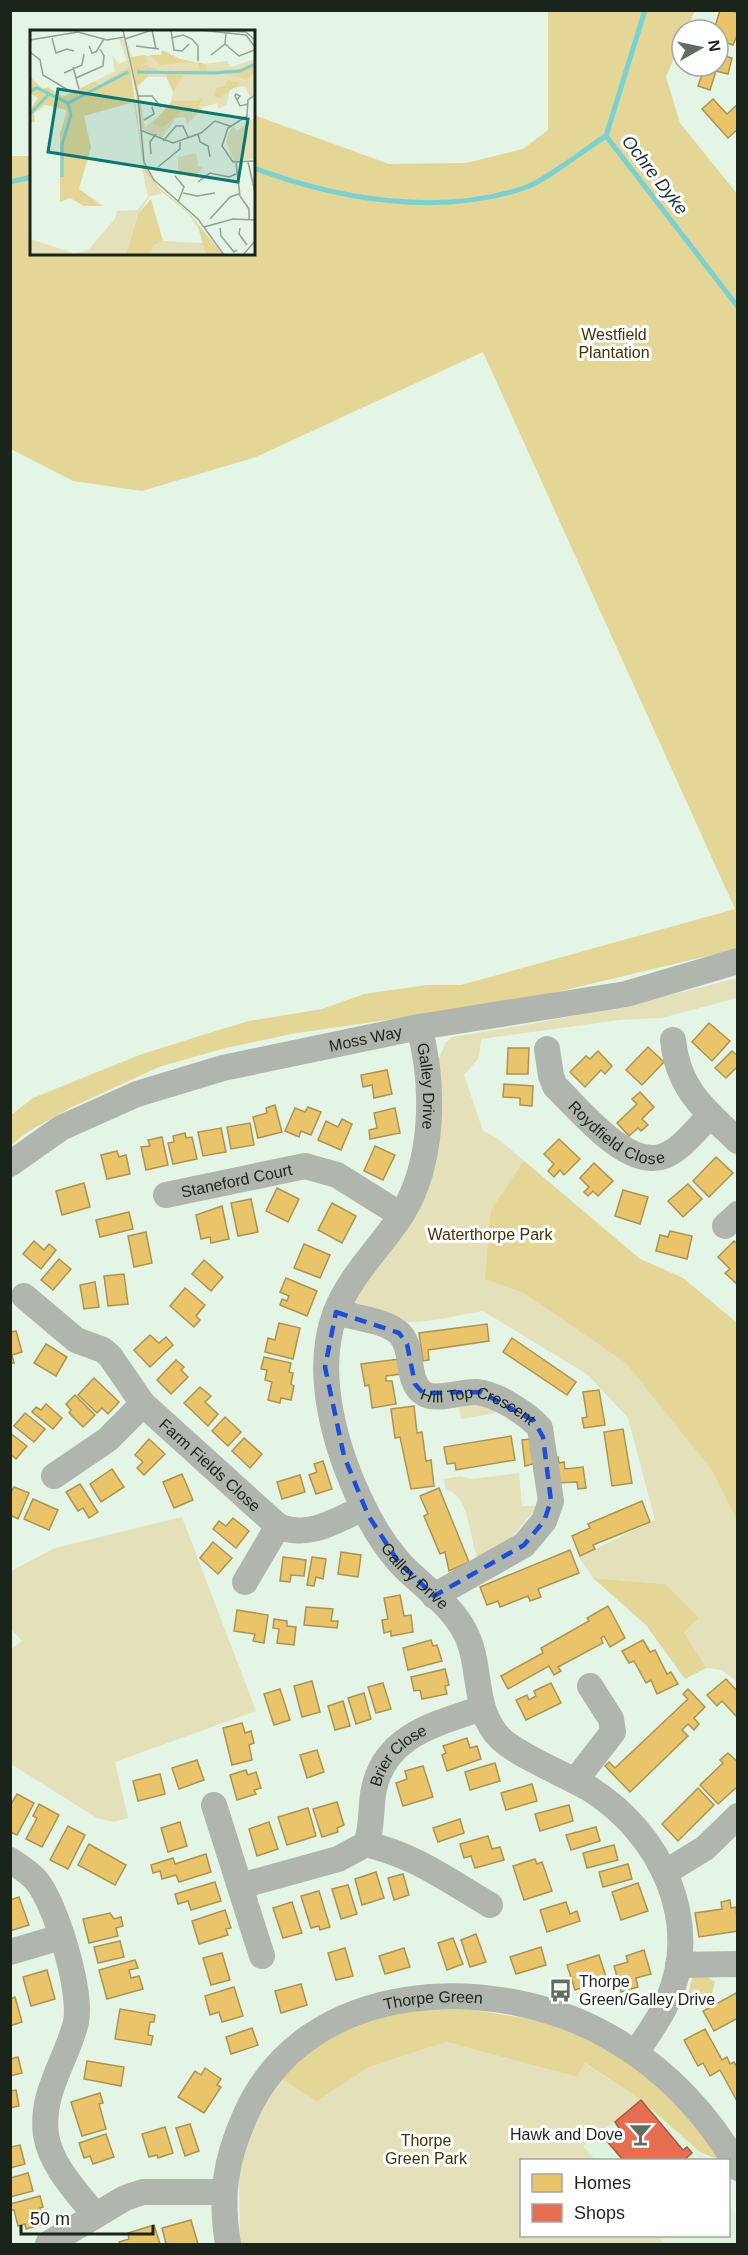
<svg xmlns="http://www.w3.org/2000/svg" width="748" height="2255" font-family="Arial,sans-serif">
<rect width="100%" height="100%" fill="#e5f5e5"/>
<!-- built -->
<g fill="#dbf4db">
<polygon points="641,2100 711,2160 595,2160 582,2146"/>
<polygon points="729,2201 737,2220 737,2244 665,2244 658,2236 728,2236"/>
</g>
<!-- green -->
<g fill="#e4e0b9">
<path d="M737,978V998L662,1018L620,1020L481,1039L479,1058L464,1075L483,1131L497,1138L640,1259L683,1278L737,1323V1682L722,1670L706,1668L684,1632L699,1618L665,1584L593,1578L579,1557L655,1520L628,1418L588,1375L483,1311C443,1317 387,1337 355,1303L357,1289L441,1111L439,1058L446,1042L453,1037C549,1022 644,1003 737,978Z"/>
<polygon points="458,1400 492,1403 495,1413 461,1419"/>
<path d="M519,1473L522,1506H538L510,1539L478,1559C468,1537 471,1496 445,1489L444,1479L460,1476L471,1479Z"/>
<polygon points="182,1517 256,1711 115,1762 128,1818 114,1822 97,1818 11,1764 11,1649 22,1641 11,1629 11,1571 55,1548"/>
<polygon points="446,2042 577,2077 584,2063 641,2100 583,2146 595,2160 522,2160 522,2236 658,2236 665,2244 240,2244 239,2173 255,2114 282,2079 317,2100 369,2067"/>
</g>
<!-- forest -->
<g fill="#e3d697">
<polygon points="548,11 695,11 686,30 682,30 682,39 666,77 680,123 738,195 737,949 523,1000 291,1034 222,1049 159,1067 72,1107 29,1131 11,1145 11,1115 33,1098 142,1054 219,1030 249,1021 322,1009 364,994 427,985 461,985 735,909 483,352 256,457 142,491 73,481 11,449 11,156 31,156 32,254 254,254 254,115 389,164 466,163 523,149 548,130"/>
<polygon points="524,1161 640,1259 683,1278 737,1323 737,1520 712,1470 626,1363 524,1293 485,1279 491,1210"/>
<polygon points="593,1578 665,1584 699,1618 684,1632 706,1668 685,1679 646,1625"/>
<polygon points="693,1975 707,1977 715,1982 712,1994 698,2006 687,1999"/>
<path d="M467,2009L537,2020L601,2044L657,2082L700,2123L719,2160L700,2152L641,2100L585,2063L577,2077L446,2042L369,2067L317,2101L282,2079C306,2048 362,2016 402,2012C423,2009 446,2010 467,2009Z"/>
</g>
<!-- homes -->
<g fill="#e9c46a" stroke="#ab9452" stroke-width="1.5">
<polygon points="720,10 738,12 738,33 733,45 718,40 718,30 714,30"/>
<polygon points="718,54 732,58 728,74 716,71 710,90 698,86 705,66 718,66"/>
<polygon points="713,99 727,114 738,104 738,129 728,138 702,109"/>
<polygon points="709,1023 730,1041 712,1061 692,1042"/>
<polygon points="648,1047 664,1062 642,1085 626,1070"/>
<polygon points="508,1048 529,1048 528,1074 507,1074"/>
<polygon points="598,1051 612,1066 605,1074 601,1070 585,1087 570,1072 586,1056 590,1059"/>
<polygon points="732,1051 738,1056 738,1066 726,1078 715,1068"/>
<polygon points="387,1070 392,1094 374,1098 372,1085 363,1087 361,1075"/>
<polygon points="504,1084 533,1086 532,1106 520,1105 520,1098 503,1097"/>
<polygon points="640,1092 654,1107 642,1119 648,1125 641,1131 638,1128 629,1136 617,1123 637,1104 632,1099"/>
<polygon points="275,1105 282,1132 258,1138 253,1117 267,1113 266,1108"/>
<polygon points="308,1107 321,1112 311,1135 301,1131 299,1137 285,1131 295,1108 305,1112"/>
<polygon points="395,1108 400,1133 370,1139 369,1130 377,1128 374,1113"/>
<polygon points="342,1119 352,1124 341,1150 318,1140 326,1121 338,1127"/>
<polygon points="250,1123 254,1145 231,1149 227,1127"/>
<polygon points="221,1128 226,1152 203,1156 198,1132"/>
<polygon points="185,1133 186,1138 192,1137 197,1159 173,1164 168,1143 174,1142 173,1136"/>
<polygon points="162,1137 168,1165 146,1170 141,1147 150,1146 148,1140"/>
<polygon points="559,1139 580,1159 564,1175 560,1170 554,1177 548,1171 554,1164 544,1154"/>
<polygon points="375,1146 395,1155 383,1180 364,1171"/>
<polygon points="117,1151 119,1157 126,1155 130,1174 107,1179 101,1155"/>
<polygon points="716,1157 733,1173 709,1197 693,1181"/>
<polygon points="594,1163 613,1181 598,1196 593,1191 588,1196 584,1192 589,1187 580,1178"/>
<polygon points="84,1183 90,1207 62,1215 56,1191"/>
<polygon points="688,1184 702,1199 683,1217 668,1201"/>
<polygon points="277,1188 299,1199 288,1222 266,1211"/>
<polygon points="623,1190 648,1197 640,1224 615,1216"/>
<polygon points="251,1199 258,1232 238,1236 231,1203"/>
<polygon points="332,1203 356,1216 342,1243 318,1230"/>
<polygon points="222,1206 229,1239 211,1243 210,1237 201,1239 196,1215"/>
<polygon points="129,1212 133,1229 100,1237 96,1220"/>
<polygon points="670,1231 692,1236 687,1259 656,1251 660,1235 668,1237"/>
<polygon points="146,1232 152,1263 134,1267 128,1236"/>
<polygon points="34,1241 44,1250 49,1244 56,1250 41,1269 23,1254"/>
<polygon points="734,1241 738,1244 738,1285 725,1273 730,1269 718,1257"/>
<polygon points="304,1244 330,1255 320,1278 294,1268"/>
<polygon points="59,1259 71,1269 53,1290 41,1280"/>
<polygon points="204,1260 223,1277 211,1291 192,1274"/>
<polygon points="124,1274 128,1304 108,1306 104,1276"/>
<polygon points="286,1278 317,1291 307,1316 280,1305 282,1299 287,1301 289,1296 280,1292"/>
<polygon points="95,1282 99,1307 84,1309 80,1285"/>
<polygon points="185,1288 205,1305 196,1316 200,1320 194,1327 170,1306"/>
<polygon points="279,1323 300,1328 293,1359 265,1352 268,1338 275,1340"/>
<polygon points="487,1324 489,1341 428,1350 429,1360 423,1361 419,1333"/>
<polygon points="16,1331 22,1352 12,1355 14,1363 10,1363 10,1332"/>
<polygon points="150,1335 159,1343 166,1337 173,1345 150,1367 134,1350"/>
<polygon points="512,1338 576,1382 567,1395 503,1352"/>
<polygon points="46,1344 67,1357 56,1376 34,1363"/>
<polygon points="264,1357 291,1363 289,1372 293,1373 291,1384 294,1386 291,1400 281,1398 280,1403 268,1400 272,1382 265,1380 267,1370 261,1369"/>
<polygon points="399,1359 401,1374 386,1376 386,1381 392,1381 396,1404 372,1408 369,1385 365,1386 361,1364"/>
<polygon points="176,1360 184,1367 181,1370 188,1377 171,1394 157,1380"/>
<polygon points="94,1378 119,1402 108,1414 102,1408 97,1413 78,1395"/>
<polygon points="200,1387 211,1396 205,1402 218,1414 208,1426 184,1403"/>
<polygon points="599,1390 605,1425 584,1428 582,1418 587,1417 583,1392"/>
<polygon points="75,1395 95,1415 83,1427 69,1413 71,1410 66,1404"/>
<polygon points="46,1404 62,1418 53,1429 32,1412 36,1407 41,1410"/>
<polygon points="414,1406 417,1433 422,1432 426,1461 431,1460 434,1486 411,1489 400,1437 395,1438 391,1409"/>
<polygon points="25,1413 45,1429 34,1442 14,1426"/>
<polygon points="225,1417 241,1432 228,1446 212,1431"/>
<polygon points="623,1429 632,1483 612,1486 604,1432"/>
<polygon points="10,1433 27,1446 16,1459 10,1454"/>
<polygon points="511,1436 515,1460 456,1470 455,1463 447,1464 444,1447"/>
<polygon points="244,1438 262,1454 250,1468 232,1451"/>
<polygon points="149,1439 165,1454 144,1475 137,1468 143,1462 135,1455"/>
<polygon points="530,1439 533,1464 525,1466 522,1440"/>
<polygon points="558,1457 559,1463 564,1462 565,1469 583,1467 586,1488 578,1489 577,1482 554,1483 550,1459"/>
<polygon points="323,1461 332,1489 316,1494 309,1475 317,1472 314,1464"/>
<polygon points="112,1469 124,1487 101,1502 90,1484"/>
<polygon points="182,1474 193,1500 174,1508 163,1482"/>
<polygon points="300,1475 305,1492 282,1499 277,1482"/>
<polygon points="80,1484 98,1512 89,1518 83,1508 78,1511 66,1492"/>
<polygon points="14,1487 29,1493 18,1519 10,1515 10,1494"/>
<polygon points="439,1488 469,1562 449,1571 445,1552 440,1554 424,1516 428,1514 420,1496"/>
<polygon points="33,1499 58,1510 49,1530 24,1519"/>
<polygon points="642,1501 650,1522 593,1545 595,1549 580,1556 572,1536 590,1528 588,1524"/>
<polygon points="233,1518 249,1531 236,1548 213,1529 219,1521 226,1526"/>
<polygon points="213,1542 232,1558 218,1574 200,1558"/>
<polygon points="570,1550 579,1573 538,1589 541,1597 530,1601 528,1596 500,1607 498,1601 487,1605 480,1587"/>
<polygon points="341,1552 361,1555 358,1577 338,1574"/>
<polygon points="283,1557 306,1560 304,1576 291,1575 290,1582 280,1581"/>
<polygon points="312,1557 326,1559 323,1579 316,1577 314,1586 307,1585"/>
<polygon points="400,1595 404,1616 411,1615 413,1632 391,1636 391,1631 384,1633 382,1620 388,1619 384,1598"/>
<polygon points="608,1606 625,1638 610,1647 604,1636 601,1638 603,1643 558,1667 561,1671 554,1675 549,1666 508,1689 501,1676 543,1653 541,1648 589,1621 587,1618"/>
<polygon points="306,1607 333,1609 331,1621 338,1621 337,1628 304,1625"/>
<polygon points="237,1610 268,1615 264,1643 253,1641 255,1634 234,1631"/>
<polygon points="274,1619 287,1621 287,1626 296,1627 294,1645 277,1643 279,1629 273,1628"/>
<polygon points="431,1640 433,1646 437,1645 442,1661 408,1670 403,1648"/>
<polygon points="643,1640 650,1652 655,1650 667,1674 671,1672 678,1684 657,1694 651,1680 646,1683 634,1661 629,1663 622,1651"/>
<polygon points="445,1669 449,1685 445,1686 447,1694 422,1699 420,1690 414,1691 411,1677"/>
<polygon points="726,1679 738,1692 738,1718 722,1701 717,1706 707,1695"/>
<polygon points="312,1681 320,1712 302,1717 294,1686"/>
<polygon points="383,1683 391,1709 376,1713 368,1687"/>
<polygon points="551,1683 561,1703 526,1720 516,1700 527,1695 529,1700 536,1696 534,1691"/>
<polygon points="280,1689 290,1720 274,1725 264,1694"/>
<polygon points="688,1689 705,1707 694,1718 699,1724 694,1730 688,1724 682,1730 688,1736 630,1792 605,1766 609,1762 615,1768 688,1699 683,1694"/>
<polygon points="364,1693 371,1719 356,1724 348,1698"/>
<polygon points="343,1701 350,1726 335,1730 328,1706"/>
<polygon points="242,1723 245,1733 251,1731 254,1743 249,1745 252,1760 232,1765 223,1728"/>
<polygon points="467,1738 470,1748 477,1746 481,1759 447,1771 442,1755 446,1753 443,1746"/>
<polygon points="317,1750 324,1772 307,1778 300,1755"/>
<polygon points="728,1753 738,1762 738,1786 718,1804 700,1785 723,1763 720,1760"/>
<polygon points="197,1760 204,1780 179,1789 172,1768"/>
<polygon points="495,1763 500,1781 470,1790 465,1772"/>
<polygon points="423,1766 433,1797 403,1806 396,1783 407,1779 405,1771"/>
<polygon points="246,1770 248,1775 256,1772 261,1788 254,1790 256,1794 237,1800 230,1775"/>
<polygon points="160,1774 165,1794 138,1801 133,1781"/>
<polygon points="532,1784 537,1801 506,1810 501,1793"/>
<polygon points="698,1788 714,1805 678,1841 662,1824"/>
<polygon points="17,1794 34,1803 17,1835 10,1832 10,1806"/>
<polygon points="337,1802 344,1825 337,1828 338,1832 322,1837 313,1809"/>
<polygon points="39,1804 59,1815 42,1847 26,1839 37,1818 33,1816"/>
<polygon points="569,1805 573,1821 540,1831 535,1814"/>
<polygon points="308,1808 316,1836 287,1845 278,1817"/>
<polygon points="460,1819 464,1833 438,1842 433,1828"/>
<polygon points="180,1822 187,1846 168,1852 161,1828"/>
<polygon points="269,1822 278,1849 257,1856 249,1829"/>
<polygon points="68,1826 85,1835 68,1869 50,1860"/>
<polygon points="596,1827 600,1841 571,1850 566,1835"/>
<polygon points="488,1836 492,1849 500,1847 504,1860 475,1868 471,1856 464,1858 460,1844"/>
<polygon points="89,1844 126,1865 115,1885 78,1865"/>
<polygon points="614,1845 618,1860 587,1868 583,1853"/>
<polygon points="206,1854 211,1872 179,1882 176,1875 162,1879 160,1871 153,1873 151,1865 173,1858 175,1864"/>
<polygon points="535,1859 537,1864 542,1862 552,1891 524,1900 513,1866"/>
<polygon points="628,1864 632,1879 603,1887 599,1872"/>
<polygon points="376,1872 384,1898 362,1905 355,1879"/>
<polygon points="403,1874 409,1895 394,1900 388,1878"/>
<polygon points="215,1882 221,1901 191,1910 188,1901 178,1904 175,1894"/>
<polygon points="638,1883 648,1911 621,1920 612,1892"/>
<polygon points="348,1885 357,1914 341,1919 332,1889"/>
<polygon points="319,1891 330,1927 320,1930 319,1926 311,1928 301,1896"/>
<polygon points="19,1897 29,1925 10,1931 10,1900"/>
<polygon points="730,1900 731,1908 736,1907 738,1931 699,1937 695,1913 722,1909 721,1902"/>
<polygon points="292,1902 302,1933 283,1938 273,1908"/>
<polygon points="566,1902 570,1914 577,1911 580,1921 547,1932 540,1910"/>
<polygon points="225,1910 231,1928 226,1929 228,1935 199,1944 192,1921"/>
<polygon points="110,1913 114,1919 121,1917 123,1926 116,1928 118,1936 89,1943 83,1919"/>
<polygon points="476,1934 486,1962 470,1967 461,1940"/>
<polygon points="453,1938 463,1964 447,1970 438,1943"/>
<polygon points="120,1941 124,1957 98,1963 94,1947"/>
<polygon points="541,1947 546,1965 516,1974 510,1957"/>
<polygon points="345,1948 353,1976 336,1980 328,1953"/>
<polygon points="404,1948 410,1967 385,1974 379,1956"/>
<polygon points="644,1950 651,1974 636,1978 638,1987 621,1992 614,1966 628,1962 626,1956"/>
<polygon points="222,1953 230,1980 211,1985 203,1958"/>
<polygon points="599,1955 607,1980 575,1990 567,1965"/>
<polygon points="135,1960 138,1968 129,1970 131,1978 139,1976 143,1989 107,1999 99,1970"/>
<polygon points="47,1970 55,1999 31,2006 23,1977"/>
<polygon points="301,1984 307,2005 281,2013 275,1991"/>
<polygon points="234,1987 243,2016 222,2022 219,2012 210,2015 205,1996"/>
<polygon points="738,1992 738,2018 714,2031 703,2011"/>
<polygon points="15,1997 22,2022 10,2026 10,1999"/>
<polygon points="120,2009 155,2015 154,2022 150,2022 148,2035 153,2036 151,2045 115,2039"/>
<polygon points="252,2028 258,2045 231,2054 226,2037"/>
<polygon points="705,2029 722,2060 727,2057 730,2064 734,2062 738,2069 738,2103 720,2070 710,2076 703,2063 698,2066 684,2040"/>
<polygon points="18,2057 22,2073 10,2076 10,2059"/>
<polygon points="87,2061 124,2067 121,2086 84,2079"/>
<polygon points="205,2068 221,2079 217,2085 221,2087 204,2113 178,2097 195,2071 201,2075"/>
<polygon points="16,2090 19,2106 10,2108 10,2091"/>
<polygon points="100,2093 103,2103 99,2104 106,2129 82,2136 71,2102"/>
<polygon points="190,2124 199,2151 185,2156 176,2128"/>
<polygon points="165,2127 173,2153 158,2158 157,2155 149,2157 142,2134"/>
<polygon points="106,2134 114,2157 93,2164 90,2156 84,2158 79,2143"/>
<polygon points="20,2145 25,2164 10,2168 10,2147"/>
<polygon points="28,2173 33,2191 10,2197 10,2178"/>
<polygon points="40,2196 43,2207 40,2208 44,2224 26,2229 25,2224 18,2226 14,2210 10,2211 10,2204"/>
<polygon points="191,2220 198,2244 166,2244 162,2228"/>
<polygon points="154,2225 160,2244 120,2244 119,2242 129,2239 128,2233"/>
</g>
<!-- shops -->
<polygon fill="#e76f51" stroke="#aa5840" stroke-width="1.5" points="641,2100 683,2150 687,2147 692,2153 684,2160 623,2160 605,2139 619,2128 615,2122"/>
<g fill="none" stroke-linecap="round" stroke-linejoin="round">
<!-- stream -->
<g stroke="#7bd0d1" stroke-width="5">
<polyline points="645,10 606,136 738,307"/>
<path d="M254,168C337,199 438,217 524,188C545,181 585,149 606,136"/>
<polyline points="10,182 32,177"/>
</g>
<!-- minor -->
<g stroke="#b0b5ae" stroke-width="26">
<path id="s1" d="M419,1027C435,1085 434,1162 402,1214C381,1247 349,1276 335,1314C313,1374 336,1451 363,1506C372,1525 386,1547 399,1562C420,1585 451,1604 465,1632C483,1666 471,1710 501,1739C519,1756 566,1775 590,1789C660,1833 704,1922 667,2002C659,2020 646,2037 636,2053"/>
<path d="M673,1040C678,1089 704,1109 738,1141"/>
<path id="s2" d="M547,1049L551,1076L555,1086C580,1110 627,1170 664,1156C682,1149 697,1128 710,1116"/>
<path id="s3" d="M10,1164L61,1128L137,1094L223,1068L419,1027L626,994L738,961"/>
<path id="s4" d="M166,1195L305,1166L337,1175L401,1215"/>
<polyline points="725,1226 738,1214"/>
<path id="s5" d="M24,1296L76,1340L103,1350L110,1356L143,1404L278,1526C308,1539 336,1521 363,1508"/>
<path id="s6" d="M336,1312C355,1318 386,1320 400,1334C415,1350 405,1380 423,1393C435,1402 462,1391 477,1392C496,1394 527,1413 540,1428L551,1501L544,1521L524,1545L434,1596"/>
<polyline points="54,1476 107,1440 143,1404"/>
<polyline points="245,1582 278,1526"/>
<polyline points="575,1781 613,1732 611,1719 590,1686"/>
<polyline points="214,1805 262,1956"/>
<path d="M366,1844C416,1856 446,1879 490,1905"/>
<path d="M10,1860C19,1866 29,1872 36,1880C56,1904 82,1990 76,2022C67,2060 40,2093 46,2135C51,2166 76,2191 95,2215"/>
<polyline points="666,1872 705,1848 738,1816"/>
<path id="s7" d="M240,1886L338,1859L366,1844C373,1827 370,1807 374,1789C385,1735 436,1724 482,1708"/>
<polyline points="10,1952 61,1937"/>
<polyline points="678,1965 738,1964"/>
<polyline points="48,2244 125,2198 143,2192 223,2192"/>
<path id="s8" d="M228,2244C220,2196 225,2161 245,2116C305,1977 496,1970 613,2039C665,2069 709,2115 738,2168"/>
</g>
</g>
<!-- marked area -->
<path fill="none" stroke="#1d4ed8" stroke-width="4.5" stroke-dasharray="12 8" stroke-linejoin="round" d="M336,1312L399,1333L407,1344L415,1384L423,1393L481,1392L534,1421L543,1437L551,1501L544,1521L524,1545L434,1596L397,1560L368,1515L344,1456L325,1367Z"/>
<!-- icons -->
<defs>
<symbol id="bus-bare" viewBox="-9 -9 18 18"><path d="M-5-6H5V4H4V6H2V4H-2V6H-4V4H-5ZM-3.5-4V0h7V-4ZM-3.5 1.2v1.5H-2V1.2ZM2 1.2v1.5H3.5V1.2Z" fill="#616d61" stroke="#fff" stroke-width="2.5" paint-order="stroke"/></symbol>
<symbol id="bar-bare" viewBox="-9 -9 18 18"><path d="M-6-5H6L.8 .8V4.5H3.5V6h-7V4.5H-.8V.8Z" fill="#616d61" stroke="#fff" stroke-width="2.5" paint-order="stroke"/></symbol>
</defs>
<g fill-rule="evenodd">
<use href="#bus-bare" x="544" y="1974" width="33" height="33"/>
<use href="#bar-bare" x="624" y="2118" width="33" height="33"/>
</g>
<g text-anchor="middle" stroke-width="6" stroke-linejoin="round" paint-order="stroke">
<!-- park labels -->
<g font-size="16" fill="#423305" stroke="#fff">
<text x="614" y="340">Westfield<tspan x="614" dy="18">Plantation</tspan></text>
<text x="490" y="1240">Waterthorpe Park</text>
<text x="426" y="2146">Thorpe<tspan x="426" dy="18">Green Park</tspan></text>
</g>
<!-- street labels -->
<g font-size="16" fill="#1a241a" stroke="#fff">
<text dy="6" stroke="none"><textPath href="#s3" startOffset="381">Moss Way</textPath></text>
<text dy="6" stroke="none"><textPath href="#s1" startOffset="60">Galley Drive</textPath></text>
<text dy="6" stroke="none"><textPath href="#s2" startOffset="118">Roydfield Close</textPath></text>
<text dy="6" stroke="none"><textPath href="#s4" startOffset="72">Staneford Court</textPath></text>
<text dy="6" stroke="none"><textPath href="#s6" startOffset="192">Hill Top Crescent</textPath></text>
<text dy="6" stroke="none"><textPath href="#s5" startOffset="255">Farm Fields Close</textPath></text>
<text dy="6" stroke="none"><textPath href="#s1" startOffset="600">Galley Drive</textPath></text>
<text dy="6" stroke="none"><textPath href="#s7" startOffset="232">Brier Close</textPath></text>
<text dy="6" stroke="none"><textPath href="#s8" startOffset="366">Thorpe Green</textPath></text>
</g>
<!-- poi labels -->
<g font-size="16" fill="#1a241a" stroke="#fff" text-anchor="start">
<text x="579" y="1987">Thorpe<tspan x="579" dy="18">Green/Galley Drive</tspan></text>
<text x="623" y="2140" text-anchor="end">Hawk and Dove</text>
</g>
<!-- water labels -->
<g font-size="18" font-style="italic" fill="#1a3335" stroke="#fff">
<text transform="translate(655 175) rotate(52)" y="6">Ochre Dyke</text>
</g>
</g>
<!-- overview -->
<g transform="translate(30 30)">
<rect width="225" height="225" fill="#e5f5e5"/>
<path d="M89,9H94L100,36L68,55L65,51L85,41L82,25L89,34L97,30ZM97,11L102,27L131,25L132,20L150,29L173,34L197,31L201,37L225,29V64L220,67L215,56L200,59L197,74L188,79V73L174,77L157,94L155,87L146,88L131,109L111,98ZM118,47H136L143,62L140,77L115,97L108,56ZM225,87V129L204,131L196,112L200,100L204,96L207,101ZM166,123L168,136L173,138L166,145L159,147L156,142L148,147V127ZM111,134L132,164L120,166L108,184L96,225H0V209L43,223L57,221L85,189L87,181L108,180L118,166ZM133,211L173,213L176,225H121L123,214Z" fill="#e4e0b9" fill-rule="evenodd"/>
<path d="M132,20L150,29L166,32L130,35L120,25H131ZM116,25L117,32L110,37L117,35L132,42L120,43L107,56L101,27ZM168,32L175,34L177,41L210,39L225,32V41L217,50L195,43L153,45L143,62L135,42L170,40ZM100,36L114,135L128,157L158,182L193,225H176L168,197L157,182L127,158L114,140L104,72L54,86L61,117L49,159L73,176H54L40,168L30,172V104L37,80L15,75L4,83L5,92H0V80L8,68L0,63V47L13,59L18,57L33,67L65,51L68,55ZM198,50L211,53L189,68L184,66L186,58L194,57ZM173,66L167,81L151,82L132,98L123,93L142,71H168ZM121,169L133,211L123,215L121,225H96L108,184Z" fill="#e3d697"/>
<path fill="none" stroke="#7bd0d1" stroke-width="3" d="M107,42L185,43L210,41L225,34M0,61L7,58L38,73L98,42M0,84L18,65M32,147V115L41,85L38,73"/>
<path fill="none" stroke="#94a194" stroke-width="1.5" d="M93,0L108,66L114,132L124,150L168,189L194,225M122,0L126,19M141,0L144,20L152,21L159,14M169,0L216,5L225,17M185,0L216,2L225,10M22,8L26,23L37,19L44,21M141,8L153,5L162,9L168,16V31M95,9L122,0M0,10L48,2L77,10L95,7M195,14L209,26L225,20M59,16L62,23L66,22L74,9M106,16L129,19M0,22L10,30L13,45L38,60M181,25L195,14L196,3M43,37L49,59M34,43L52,35L54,24M46,48L73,36L74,26L70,19M225,65L218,70L217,86L198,98L192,116L203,132L225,131M108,66H122L131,77M207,70L210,66L206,64L205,66L210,76L218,74M114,90L124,84L122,77M110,100L143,113L171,103L185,91L200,96M168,104L170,112L178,116L180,127M133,111L146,96H153L158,107M121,124L120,112L126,104M218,132L225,162M206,133L210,166L219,179V189M128,137L150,119V112M145,146L154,157L148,172M168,152L180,143L199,147L206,144M153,163L167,166L185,163M180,189L200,167L209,164M174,197L203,189L225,190M190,198L191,206L204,222L207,220M210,198L209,204L217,215M213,225L225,211"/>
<path fill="#0f766e" fill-opacity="0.15" stroke="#0f766e" stroke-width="3" d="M28,59L218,89L208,152L18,122Z"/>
<rect width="225" height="225" fill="none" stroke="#1a241a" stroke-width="3"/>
</g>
<!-- border -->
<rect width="748" height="2255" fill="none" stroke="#1a241a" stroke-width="24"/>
<!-- legend -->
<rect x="520" y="2159" width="210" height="78" fill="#ffffff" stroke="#a3a7a3" stroke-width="1.5"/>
<rect x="532" y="2174" width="30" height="18" fill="#e9c46a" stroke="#a3a7a3" stroke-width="1.5"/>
<text x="574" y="2189" font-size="18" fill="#1a241a">Homes</text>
<rect x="532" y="2204" width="30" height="18" fill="#e76f51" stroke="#a3a7a3" stroke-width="1.5"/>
<text x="574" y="2219" font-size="18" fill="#1a241a">Shops</text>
<!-- north arrow -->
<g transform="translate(700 48) rotate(81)"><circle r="28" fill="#ffffff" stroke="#a3a7a3" stroke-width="1.5"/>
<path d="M0-4.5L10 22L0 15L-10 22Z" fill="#616d61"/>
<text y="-9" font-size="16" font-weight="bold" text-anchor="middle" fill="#1a241a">N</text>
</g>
<!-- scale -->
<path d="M21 2225v9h132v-9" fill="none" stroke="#1a241a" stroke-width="3"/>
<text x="30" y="2225" font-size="18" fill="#1a241a" stroke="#ffffff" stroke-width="4.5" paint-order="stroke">50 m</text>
</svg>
